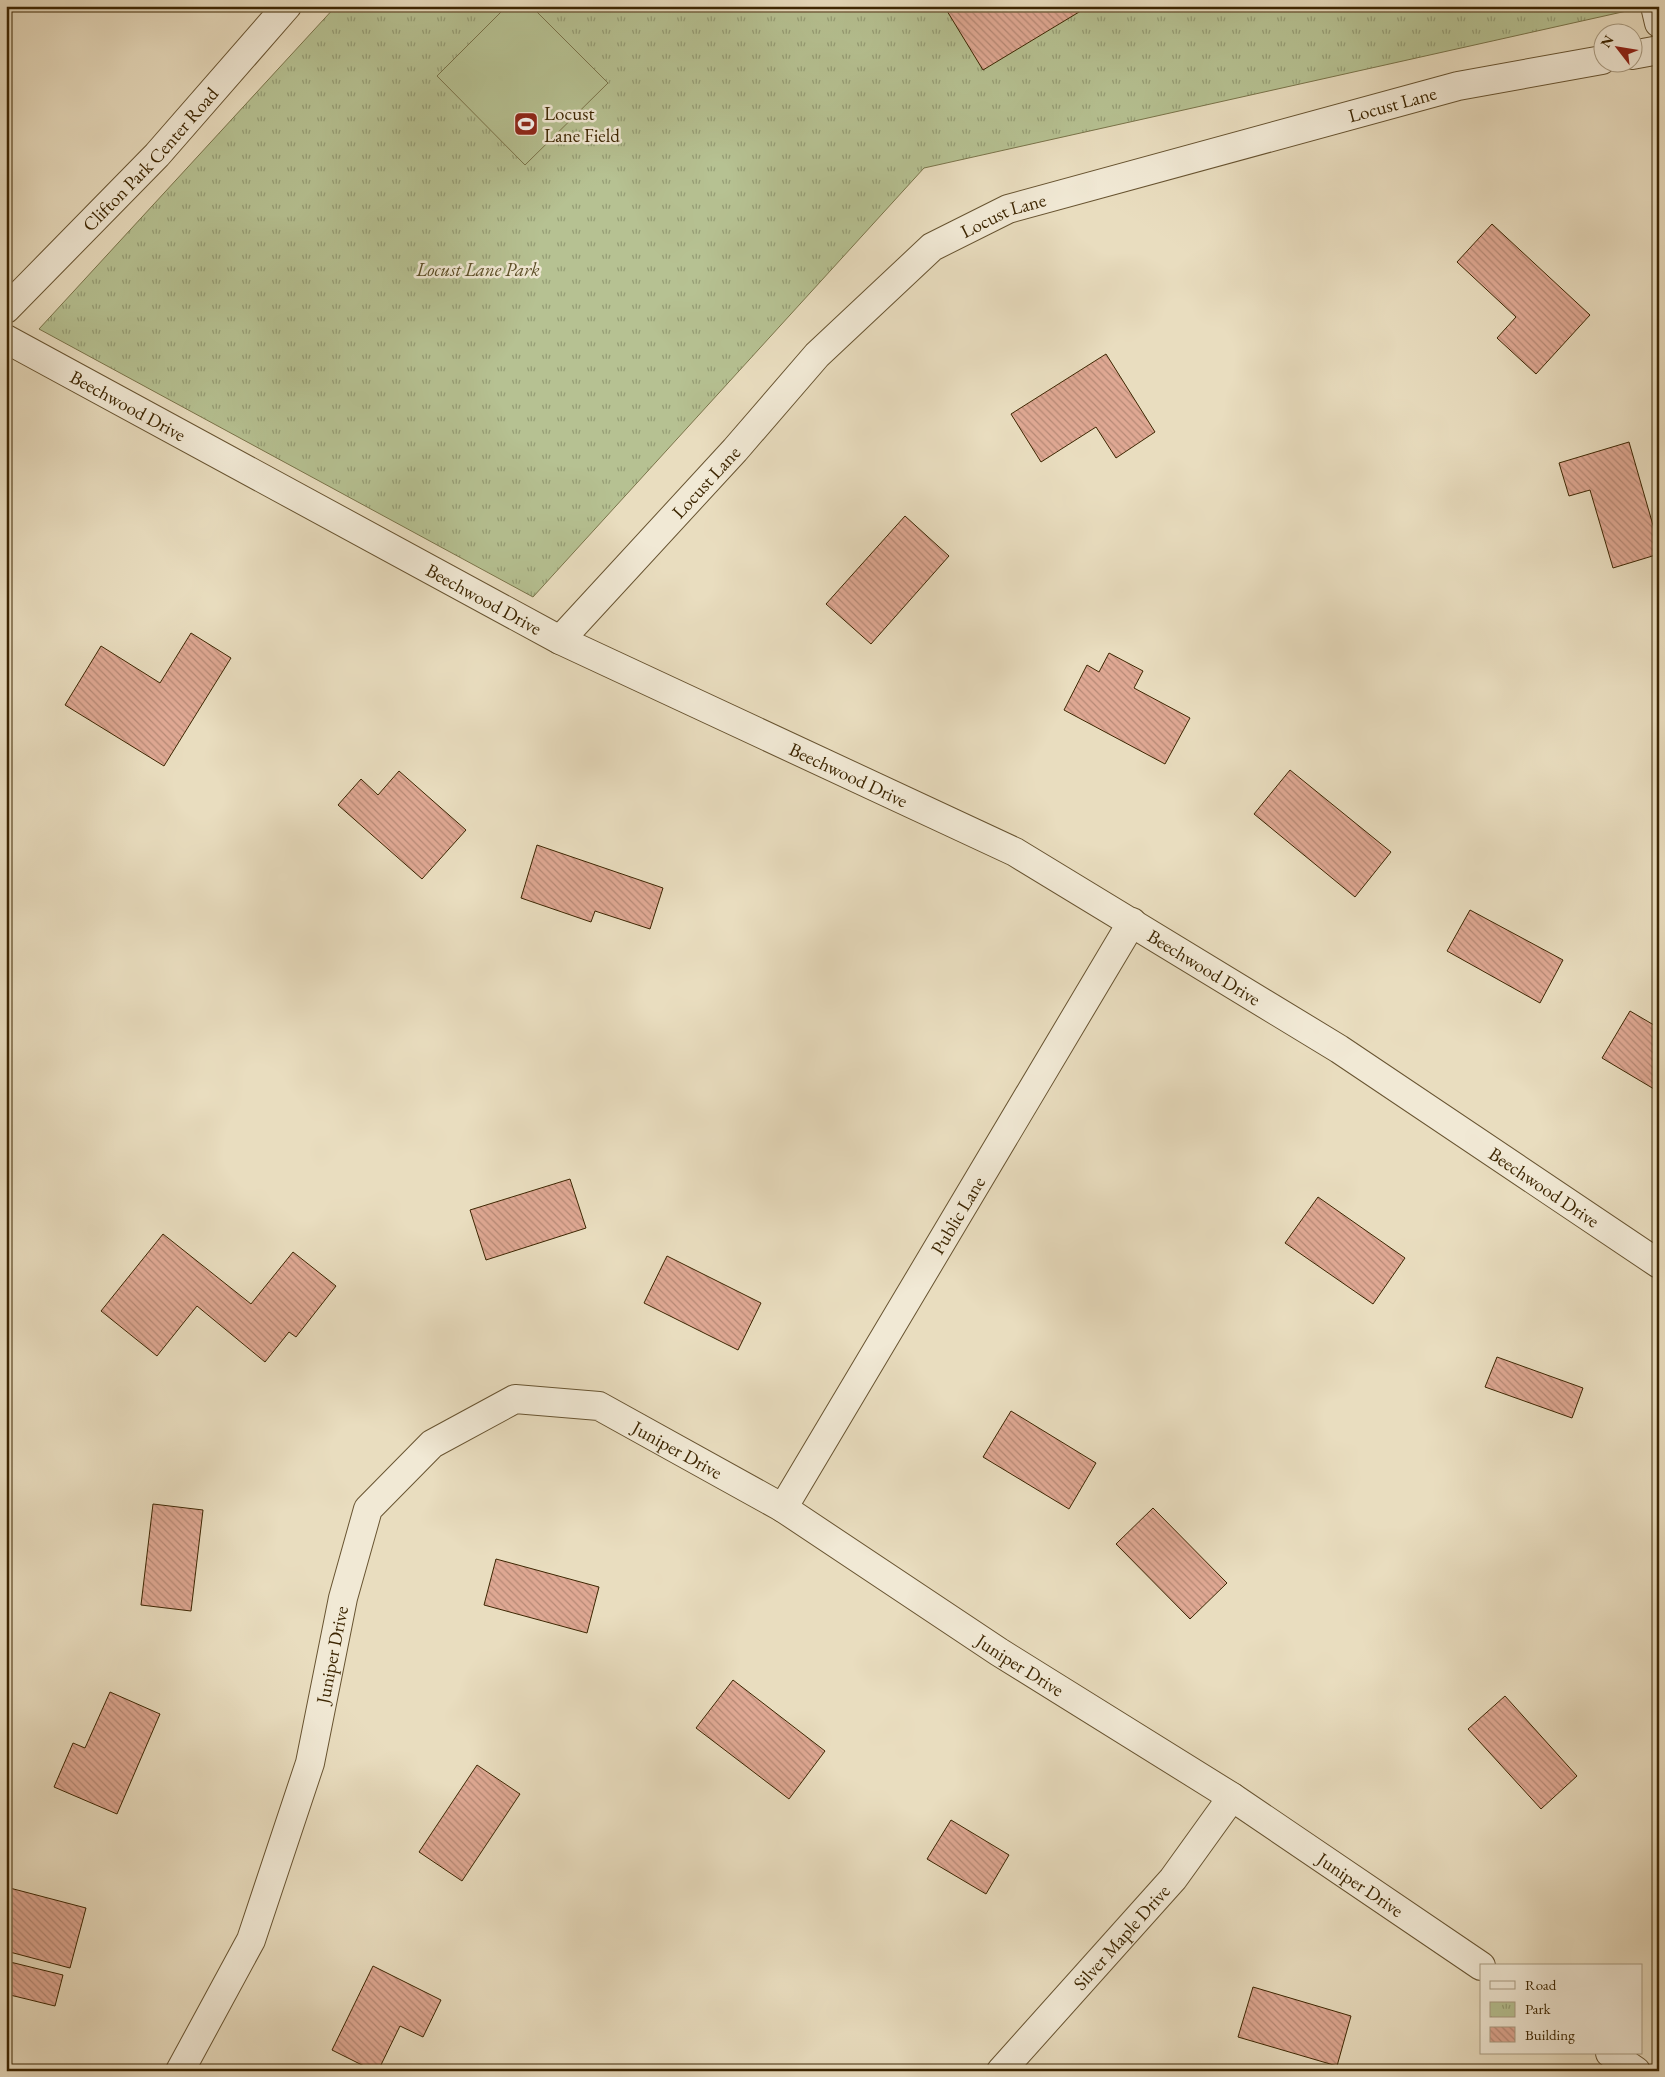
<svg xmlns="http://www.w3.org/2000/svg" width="1665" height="2077" font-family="'EB Garamond',serif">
<defs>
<pattern id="park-tufts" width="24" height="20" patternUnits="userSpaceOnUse" patternTransform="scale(1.25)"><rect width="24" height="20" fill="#b6c192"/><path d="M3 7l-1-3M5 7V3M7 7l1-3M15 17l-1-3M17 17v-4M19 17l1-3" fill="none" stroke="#959d75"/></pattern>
<pattern id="building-back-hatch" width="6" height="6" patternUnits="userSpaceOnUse" patternTransform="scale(1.25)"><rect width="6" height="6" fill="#dfa893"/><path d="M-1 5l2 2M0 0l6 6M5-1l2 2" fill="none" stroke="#b68976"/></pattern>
</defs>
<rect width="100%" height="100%" fill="#e9ddbf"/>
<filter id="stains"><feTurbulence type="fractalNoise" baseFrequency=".004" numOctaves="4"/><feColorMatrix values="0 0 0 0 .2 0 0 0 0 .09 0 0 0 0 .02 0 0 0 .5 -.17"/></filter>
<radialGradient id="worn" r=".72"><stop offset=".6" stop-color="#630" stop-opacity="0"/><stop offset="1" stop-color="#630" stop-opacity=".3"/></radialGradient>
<!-- park -->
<polygon fill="url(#park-tufts)" stroke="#7a744a" points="336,6 1649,6 924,168 533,597 39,329"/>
<!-- pitch -->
<polygon fill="#b6c192" stroke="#7a744a" points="507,6 531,6 608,83 525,165 437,76"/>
<!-- building -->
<g fill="url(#building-back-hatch)" stroke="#3d2602">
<polygon points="944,6 1089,6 983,70"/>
<polygon points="1492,224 1590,315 1536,374 1497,338 1516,317 1457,262"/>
<polygon points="1106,354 1155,432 1116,458 1096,427 1041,462 1011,414"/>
<polygon points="1629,442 1659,546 1659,554 1613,568 1590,490 1569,496 1559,463"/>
<polygon points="905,516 949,556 871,644 826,604"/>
<polygon points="191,633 231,658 164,766 65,705 101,646 160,683"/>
<polygon points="1109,653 1143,671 1134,688 1190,718 1165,764 1064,710 1087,665 1099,672"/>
<polygon points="1290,770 1391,852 1355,897 1254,814"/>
<polygon points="399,771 466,830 422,879 338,805 361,779 378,795"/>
<polygon points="537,845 663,888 650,929 595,911 591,922 521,898"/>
<polygon points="1470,910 1563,960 1540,1003 1447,951"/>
<polygon points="1630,1011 1659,1028 1659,1092 1602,1058"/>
<polygon points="570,1179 586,1228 486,1260 470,1210"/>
<polygon points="1318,1197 1405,1258 1373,1304 1285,1243"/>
<polygon points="163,1234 251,1304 293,1252 336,1286 296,1337 289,1332 265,1362 197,1306 157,1356 101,1311"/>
<polygon points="667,1256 761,1303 738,1350 644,1303"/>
<polygon points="1497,1357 1583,1388 1572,1418 1485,1387"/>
<polygon points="1011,1411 1096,1463 1069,1509 983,1457"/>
<polygon points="153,1504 203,1510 191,1611 141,1605"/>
<polygon points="1153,1508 1227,1583 1190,1619 1116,1544"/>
<polygon points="496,1559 599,1587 587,1633 484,1605"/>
<polygon points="733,1680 825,1751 789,1799 696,1728"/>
<polygon points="110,1692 160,1714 117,1814 54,1787 73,1743 85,1748"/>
<polygon points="1505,1696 1577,1776 1541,1809 1468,1729"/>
<polygon points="477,1765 520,1794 462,1881 419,1852"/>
<polygon points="951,1820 1009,1855 986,1894 927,1859"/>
<polygon points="6,1887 86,1908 70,1968 6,1951"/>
<polygon points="6,1961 63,1975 55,2006 6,1994"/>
<polygon points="373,1966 441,2000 423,2037 400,2026 378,2071 374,2071 332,2050"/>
<polygon points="1253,1987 1351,2016 1337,2066 1238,2037"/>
</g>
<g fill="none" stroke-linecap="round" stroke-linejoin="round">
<defs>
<g id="minor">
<polyline points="1655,6 1659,23"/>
<polyline points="1632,55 1659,50"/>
<path id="s1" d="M6,309L157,155L287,6"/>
<path id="s2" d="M6,339L560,640L1015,852L1339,1049L1659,1264"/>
<path id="s3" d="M560,640L735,450L817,355L932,247L1008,209L1458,86L1602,60"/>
<path id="s4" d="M783,1508L1132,922"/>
<polyline points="1610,2053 1636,2071"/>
<path id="s5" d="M180,2071L251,1940L310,1763L343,1598L368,1509L432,1444L515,1399L599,1406L783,1508L999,1652L1232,1797L1481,1966"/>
<path id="s6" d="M1001,2071L1173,1879L1232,1797"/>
</g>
</defs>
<!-- minor casing -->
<use href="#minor" stroke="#685431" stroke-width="30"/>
<!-- minor -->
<use href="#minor" stroke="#f1e9d5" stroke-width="28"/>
</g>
<!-- icons -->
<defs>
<symbol id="stadium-square" viewBox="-11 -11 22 22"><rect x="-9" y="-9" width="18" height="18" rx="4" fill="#8f2418" stroke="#f1e9d5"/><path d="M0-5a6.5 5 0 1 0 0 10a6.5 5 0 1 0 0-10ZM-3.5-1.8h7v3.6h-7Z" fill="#fff"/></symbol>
</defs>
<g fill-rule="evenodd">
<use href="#stadium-square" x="512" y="110" width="28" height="28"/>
</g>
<g text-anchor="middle" stroke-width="5" stroke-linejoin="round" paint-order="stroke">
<!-- street labels -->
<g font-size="19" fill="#3d2602" stroke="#f1e9d5">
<text dy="7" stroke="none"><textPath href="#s3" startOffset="1025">Locust Lane</textPath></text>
<text dy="7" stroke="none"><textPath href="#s1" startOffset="208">Clifton Park Center Road</textPath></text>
<text dy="7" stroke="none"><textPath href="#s3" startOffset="620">Locust Lane</textPath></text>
<text dy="7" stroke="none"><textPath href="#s2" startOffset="139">Beechwood Drive</textPath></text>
<text dy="7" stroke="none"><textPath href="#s3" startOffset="215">Locust Lane</textPath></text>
<text dy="7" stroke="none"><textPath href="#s2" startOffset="544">Beechwood Drive</textPath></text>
<text dy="7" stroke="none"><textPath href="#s2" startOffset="949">Beechwood Drive</textPath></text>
<text dy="7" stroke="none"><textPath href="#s2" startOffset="1354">Beechwood Drive</textPath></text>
<text dy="7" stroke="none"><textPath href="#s2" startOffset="1759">Beechwood Drive</textPath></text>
<text dy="7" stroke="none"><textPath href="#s4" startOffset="341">Public Lane</textPath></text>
<text dy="7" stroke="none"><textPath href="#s5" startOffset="956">Juniper Drive</textPath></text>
<text dy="7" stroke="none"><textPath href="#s5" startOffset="446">Juniper Drive</textPath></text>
<text dy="7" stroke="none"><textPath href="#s5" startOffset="1361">Juniper Drive</textPath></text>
<text dy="7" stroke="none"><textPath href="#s5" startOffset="1766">Juniper Drive</textPath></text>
<text dy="7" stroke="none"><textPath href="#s6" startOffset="180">Silver Maple Drive</textPath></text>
</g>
<!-- poi labels -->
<g font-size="19" fill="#3d2602" stroke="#f1e9d5" text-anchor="start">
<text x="544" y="120">Locust<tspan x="544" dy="22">Lane Field</tspan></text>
</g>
<!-- park labels -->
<g font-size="19" font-style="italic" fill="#5b4d26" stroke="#f1e9d5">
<text x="478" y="276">Locust Lane Park</text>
</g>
</g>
<!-- margin -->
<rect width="1665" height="2077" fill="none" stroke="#e9ddbf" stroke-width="25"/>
<rect x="8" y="8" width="1650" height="2062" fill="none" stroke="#3d2602" stroke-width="2.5"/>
<rect x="12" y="12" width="1640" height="2052" fill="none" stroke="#3d2602"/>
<!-- legend -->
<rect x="1480" y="1964" width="162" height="90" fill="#f1e9d5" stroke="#a99b81"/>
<rect x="1490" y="1981" width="25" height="8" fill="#f1e9d5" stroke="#a99b81"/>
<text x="1525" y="1990" font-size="15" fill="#3d2602">Road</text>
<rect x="1490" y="2002" width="25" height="15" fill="url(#park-tufts)" stroke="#a99b81"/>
<text x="1525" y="2014" font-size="15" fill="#3d2602">Park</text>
<rect x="1490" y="2027" width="25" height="15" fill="url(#building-back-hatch)" stroke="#a99b81"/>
<text x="1525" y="2040" font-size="15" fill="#3d2602">Building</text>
<!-- north arrow -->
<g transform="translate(1618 48) rotate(301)"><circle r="24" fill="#f1e9d5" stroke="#a99b81"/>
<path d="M0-4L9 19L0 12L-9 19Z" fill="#8f2418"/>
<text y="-8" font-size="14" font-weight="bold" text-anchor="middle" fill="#3d2602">N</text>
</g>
<rect width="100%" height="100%" filter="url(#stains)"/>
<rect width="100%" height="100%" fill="url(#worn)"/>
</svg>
